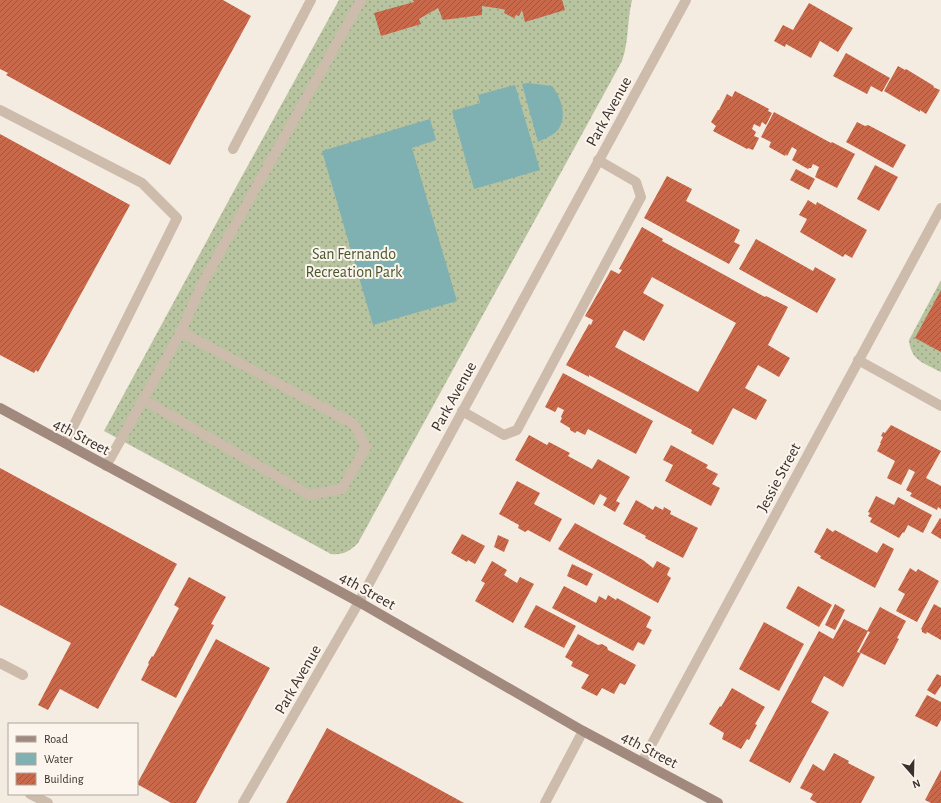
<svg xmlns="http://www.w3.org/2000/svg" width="941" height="803" font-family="'Alegreya Sans',sans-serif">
<defs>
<pattern id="grass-dots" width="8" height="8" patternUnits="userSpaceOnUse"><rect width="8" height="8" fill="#b8c4a0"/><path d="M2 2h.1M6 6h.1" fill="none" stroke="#97a083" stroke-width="1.8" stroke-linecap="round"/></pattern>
<pattern id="building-hatch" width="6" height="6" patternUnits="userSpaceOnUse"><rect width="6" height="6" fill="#c8694b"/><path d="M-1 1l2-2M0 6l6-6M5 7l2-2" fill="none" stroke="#a4573f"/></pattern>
</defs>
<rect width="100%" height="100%" fill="#f4ebe1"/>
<!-- grass -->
<g fill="url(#grass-dots)">
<path d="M339,0H632C627,20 629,41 622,61L358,543C349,552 343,555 331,554L104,431L230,198Z"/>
<path d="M941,280V372C924,363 911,361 909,340Z"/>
</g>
<!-- water -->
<g fill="#7fb0b2">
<path d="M528,83L552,86C561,98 568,116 558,130C554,135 544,139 538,142L522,84Z"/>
<polygon points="515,85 540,170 474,189 452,111 480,103 478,95"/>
<polygon points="430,119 436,140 412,148 457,301 373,325 322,151"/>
</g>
<!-- building -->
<g fill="url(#building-hatch)" fill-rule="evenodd">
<polygon points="0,0 223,0 251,16 170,165 6,75 8,73 0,69"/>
<polygon points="413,0 562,0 565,10 525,22 522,10 519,16 516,15 514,18 504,13 505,10 502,9 482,6 482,15 443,20 438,8 419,19 421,24 381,36 374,13 414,2"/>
<polygon points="809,3 853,28 838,52 820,41 811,58 786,44 785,47 774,41 783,25 793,30"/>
<polygon points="846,53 890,78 882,92 871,86 867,94 833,76"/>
<polygon points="898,66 905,70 906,69 934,86 933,87 940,90 926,114 920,110 920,112 884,91"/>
<polygon points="735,91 769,109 768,111 772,113 766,125 762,122 760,127 754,124 752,129 756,132 754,136 759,138 753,150 748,148 747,149 713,131 716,126 711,122 718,110 719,110 727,94 732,97"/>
<polygon points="774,112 831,143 832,142 855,154 837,188 815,177 819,167 813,164 811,168 809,168 808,169 792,160 797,150 792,147 787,156 786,154 785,156 769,147 771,142 761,137"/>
<polygon points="857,122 865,126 868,125 906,145 893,168 846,142"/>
<polygon points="0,134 130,205 38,372 36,370 34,373 0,355"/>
<polygon points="875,165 898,177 879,211 857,199"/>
<polygon points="796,169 815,179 809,190 790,180"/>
<polygon points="667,176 692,189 686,201 740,230 734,242 740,245 729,264 644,218"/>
<polygon points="808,200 816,205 817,202 867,230 852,258 845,254 843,257 800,232 807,219 799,215"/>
<path d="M642,227L663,239L662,241L765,297L766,296L788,307L768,345L790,358L779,377L758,365L745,388L767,400L756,420L733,408L713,445L691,433L692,430L589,375V377L566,365L589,324L591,325L593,320L585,316L611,270L619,274L622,270L619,269ZM652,277L736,323L698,392L615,347L624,330L644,341L664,305L643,293Z"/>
<polygon points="756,239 813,271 815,267 836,279 817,313 739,269"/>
<polygon points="941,290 941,352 915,338"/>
<polygon points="563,373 653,421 636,454 588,429 585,435 577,431 575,433 570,430 570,428 560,422 562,418 561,417 564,410 558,407 555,412 545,407"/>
<polygon points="891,425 941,451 926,478 941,486 941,509 938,507 937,510 910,496 912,493 906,490 915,472 909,469 901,485 887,478 895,461 877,451 881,443 880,443 883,437 881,436 883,432 885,433"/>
<polygon points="529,435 547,445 549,442 570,453 568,456 592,469 598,459 630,477 616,501 620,503 615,512 603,505 607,498 600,494 594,505 515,460"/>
<polygon points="671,445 708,465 706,468 718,474 712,484 720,488 711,506 665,481 673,465 663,460"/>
<polygon points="0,468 177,564 98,709 60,689 48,710 38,705 71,643 0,605"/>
<polygon points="517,481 540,493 534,504 562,519 550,542 528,530 525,532 518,528 519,525 499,514"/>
<polygon points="876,496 894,505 898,497 932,515 923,533 908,525 904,533 903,532 899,538 870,522 872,518 868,516 870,513 868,512"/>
<polygon points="636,500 653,510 655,506 663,510 664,507 671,511 670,514 698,528 683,558 645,538 646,536 623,524"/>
<polygon points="940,518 941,519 941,539 931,533"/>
<polygon points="575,523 643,560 653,568 657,561 670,568 667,575 671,578 658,603 558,549"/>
<polygon points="827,528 833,532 835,530 877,553 883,543 894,549 875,588 820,558 821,556 814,552"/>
<polygon points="462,534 485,546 475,564 468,560 467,562 451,553"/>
<polygon points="498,535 509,540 504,552 494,547"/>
<polygon points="492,561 507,570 504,575 517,583 520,577 534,584 513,623 475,601 485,583 481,581"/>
<polygon points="572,564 593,574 587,586 567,576"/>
<polygon points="910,568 916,572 918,569 939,581 917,622 896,611 905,594 898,590"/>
<polygon points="189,577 226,597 211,624 214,625 176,698 141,680 149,664 148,663 152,656 153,657 179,608 174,605"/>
<polygon points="564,586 596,603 599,596 606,600 608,595 616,600 617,598 651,617 646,627 652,630 644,645 638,642 633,651 552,608"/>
<polygon points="798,586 832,605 819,627 786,608"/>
<polygon points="835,604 845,610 835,630 825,625"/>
<polygon points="934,604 941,608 941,640 927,632 926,634 922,632 922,630 921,629"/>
<polygon points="536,605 576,626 564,648 524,627"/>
<polygon points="880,607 906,621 897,638 899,639 885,665 859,652 870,632 867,631"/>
<polygon points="844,619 868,631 857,652 861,653 843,687 824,676 811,702 829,712 790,783 749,761 819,631 833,639"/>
<polygon points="764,622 804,644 779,691 739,669"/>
<polygon points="578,634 598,645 602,644 607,647 608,650 636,665 625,685 620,683 614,694 602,688 597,696 581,688 589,675 571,666 573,662 565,657"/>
<polygon points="216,639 270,668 196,803 171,803 137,784"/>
<polygon points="937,674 941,676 941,686 935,695 927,690"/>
<polygon points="732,688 765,707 755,724 757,725 749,740 747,739 741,749 722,739 724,733 709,724 720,706 721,707"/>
<polygon points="927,695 941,702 941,720 937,727 915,716"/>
<polygon points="327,728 464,803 286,803"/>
<polygon points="834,753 849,761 848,763 875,777 861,803 817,803 810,799 813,794 800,788 813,764 824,771"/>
<polygon points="941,770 941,803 931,803 925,800"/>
</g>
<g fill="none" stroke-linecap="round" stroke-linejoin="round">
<!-- lane -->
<g stroke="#cdbbac" stroke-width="10">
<polyline points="0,110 142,183 177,218 65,443"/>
<polyline points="233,149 311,0"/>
<polyline points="144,400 309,495 342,489 366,447 354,424 181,332"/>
<polyline points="462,411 504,435 517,430 641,197 636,182 598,160"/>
<polyline points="106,466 181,332 201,286 361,0"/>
<polyline points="0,663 23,675"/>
<polyline points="30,794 48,803"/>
</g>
<!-- street -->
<g stroke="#cdbbac" stroke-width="10">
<polyline points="858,360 941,406"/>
<polyline points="642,762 941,208"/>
<polyline points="243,803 359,602 686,0"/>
<polyline points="545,803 583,731"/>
</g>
<!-- secondary -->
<polyline stroke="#a18a7d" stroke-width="10" points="0,408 359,602 583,731 718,803"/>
</g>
<g text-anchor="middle" stroke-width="4" stroke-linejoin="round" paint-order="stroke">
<!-- street labels -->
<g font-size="16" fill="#3b302b" stroke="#fbf5ee">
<text transform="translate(608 111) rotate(-61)" y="6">Park Avenue</text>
<text transform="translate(453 396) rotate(-61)" y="6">Park Avenue</text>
<text transform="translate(82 436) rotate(28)" y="6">4th Street</text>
<text transform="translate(778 477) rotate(-62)" y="6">Jessie Street</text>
<text transform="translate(368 590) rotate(29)" y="6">4th Street</text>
<text transform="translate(297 679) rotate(-60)" y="6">Park Avenue</text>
<text transform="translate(650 749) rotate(28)" y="6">4th Street</text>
</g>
<!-- park labels -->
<g font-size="16" fill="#4a5a2e" stroke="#fbf5ee">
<text x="354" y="259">San Fernando<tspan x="354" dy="18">Recreation Park</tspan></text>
</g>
</g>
<!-- legend -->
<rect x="8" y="723" width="130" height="72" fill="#fbf5ee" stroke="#aea6a0"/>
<rect x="16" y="736" width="20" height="6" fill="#a18a7d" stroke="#aea6a0"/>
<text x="44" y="743" font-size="12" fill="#3b302b">Road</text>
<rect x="16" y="753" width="20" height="12" fill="#7fb0b2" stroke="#aea6a0"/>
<text x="44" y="763" font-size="12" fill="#3b302b">Water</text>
<rect x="16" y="773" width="20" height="12" fill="url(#building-hatch)" stroke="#aea6a0"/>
<text x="44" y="783" font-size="12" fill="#3b302b">Building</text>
<!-- north arrow -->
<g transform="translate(913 775) rotate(160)" stroke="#fbf5ee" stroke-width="3" paint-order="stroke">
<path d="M0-3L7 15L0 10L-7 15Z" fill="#3b302b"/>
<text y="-6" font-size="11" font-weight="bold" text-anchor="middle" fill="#3b302b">N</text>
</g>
</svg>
